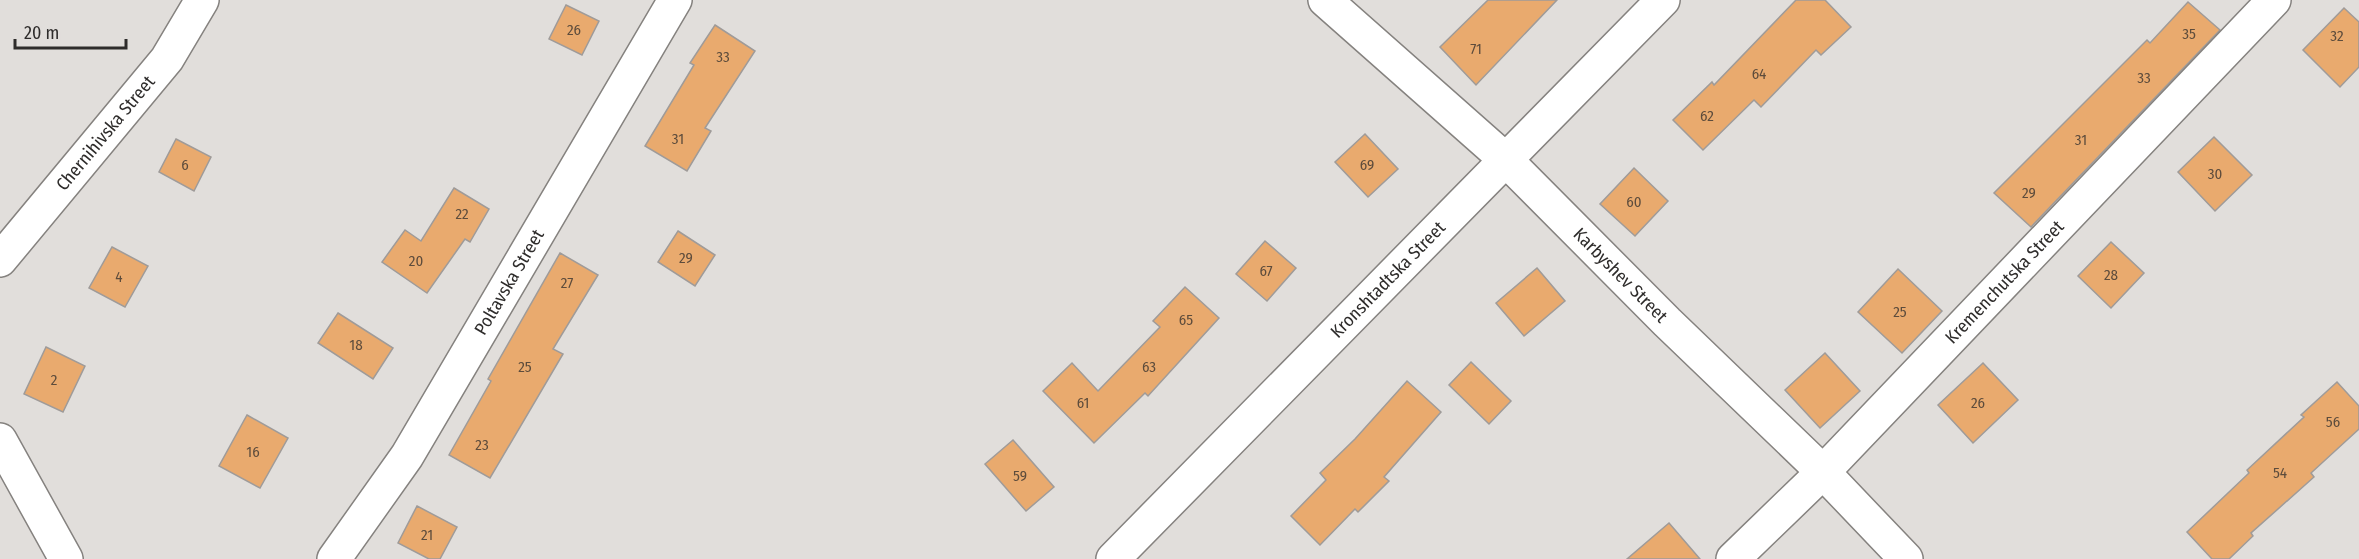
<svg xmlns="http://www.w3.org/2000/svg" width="2359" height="559" font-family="'Fira Sans Condensed',sans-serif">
<rect width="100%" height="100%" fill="#e1dedb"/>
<!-- building -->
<g fill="#e9aa6e" stroke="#9f9b99" stroke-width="1.5">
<polygon points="1488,0 1557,0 1476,85 1440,47"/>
<polygon points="1796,0 1825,0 1851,27 1821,55 1816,50 1761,107 1754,100 1703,150 1673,120 1712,82 1714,85"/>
<polygon points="2188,2 2220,30 2031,227 1994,193 2147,40 2150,43"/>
<polygon points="566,5 599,21 582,55 549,39"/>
<polygon points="2344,8 2359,22 2359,67 2340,87 2303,50"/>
<polygon points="715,25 755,51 705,128 711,131 687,171 645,146 694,65 690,63"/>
<polygon points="1365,134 1398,169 1368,197 1335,162"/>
<polygon points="2214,137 2252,175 2215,211 2178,172"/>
<polygon points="176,139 211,157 194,191 159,172"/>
<polygon points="1634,168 1668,201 1635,236 1600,204"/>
<polygon points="454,188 489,209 470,242 465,239 427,293 382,262 405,230 421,241"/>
<polygon points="678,231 715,255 695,286 658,262"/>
<polygon points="1265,241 1296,268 1267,301 1236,274"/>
<polygon points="2111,242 2144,273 2111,308 2078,276"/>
<polygon points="112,247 148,266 125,307 89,288"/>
<polygon points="560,253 598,275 553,349 563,354 490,478 449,455 491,381 488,379"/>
<polygon points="1537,268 1565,301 1524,336 1496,303"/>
<polygon points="1898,269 1942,311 1902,353 1858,312"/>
<polygon points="1185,287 1219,318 1148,396 1145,393 1094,443 1043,391 1072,363 1098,391 1160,327 1153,321"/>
<polygon points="338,313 393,348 373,379 318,343"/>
<polygon points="46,347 85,366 63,412 24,394"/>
<polygon points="1825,353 1860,391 1820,428 1785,390"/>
<polygon points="1471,362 1511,401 1489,424 1449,385"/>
<polygon points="1983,363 2018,400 1973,443 1938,405"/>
<polygon points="1407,381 1441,412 1384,477 1389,481 1358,512 1355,509 1320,545 1291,516 1326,480 1320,473 1355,439"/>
<polygon points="2337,382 2359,406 2359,429 2311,473 2314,477 2251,533 2253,536 2229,559 2212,559 2187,532 2249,473 2247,470 2304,417 2301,415"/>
<polygon points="247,415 288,438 260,488 219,466"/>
<polygon points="1013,440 1054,487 1026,511 985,464"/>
<polygon points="417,506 457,527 440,559 429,559 398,543"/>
<polygon points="1669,523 1700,559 1627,559"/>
</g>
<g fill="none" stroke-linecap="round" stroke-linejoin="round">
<defs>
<g id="minor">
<path id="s1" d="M1325,0L1506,160L1667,322L1823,472L1906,559"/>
<path id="s2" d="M0,260L167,59L202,0"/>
<polyline points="0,440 66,559"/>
<path id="s3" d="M334,559L407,456L675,0"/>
<path id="s4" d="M1113,559L1663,0"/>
<path id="s5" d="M1733,559L1823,472L2274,0"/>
</g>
</defs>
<!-- minor casing -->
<use href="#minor" stroke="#85827f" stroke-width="36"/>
<!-- minor -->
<use href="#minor" stroke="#fff" stroke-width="33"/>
</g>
<g text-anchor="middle" stroke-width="6" stroke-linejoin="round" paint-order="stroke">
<!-- number labels -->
<g font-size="15" fill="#5d4c3c">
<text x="574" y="35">26</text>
<text x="2189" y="39">35</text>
<text x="2337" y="41">32</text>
<text x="1476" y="54">71</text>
<text x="723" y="62">33</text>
<text x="1759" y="79">64</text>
<text x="2144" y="83">33</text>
<text x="1707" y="121">62</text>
<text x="678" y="144">31</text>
<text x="2081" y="145">31</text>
<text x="185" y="170">6</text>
<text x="1367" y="170">69</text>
<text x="2215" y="179">30</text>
<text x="2029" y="198">29</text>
<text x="1634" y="207">60</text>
<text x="462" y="219">22</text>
<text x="686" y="263">29</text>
<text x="416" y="266">20</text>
<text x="1266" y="276">67</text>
<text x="2111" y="280">28</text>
<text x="119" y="282">4</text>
<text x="567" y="288">27</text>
<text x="1900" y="317">25</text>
<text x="1186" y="325">65</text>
<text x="356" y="350">18</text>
<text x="525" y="372">25</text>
<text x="1149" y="372">63</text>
<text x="54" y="385">2</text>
<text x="1083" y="408">61</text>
<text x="1978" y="408">26</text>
<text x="2333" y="427">56</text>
<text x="482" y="450">23</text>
<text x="253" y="457">16</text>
<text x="2280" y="478">54</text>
<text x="1020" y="481">59</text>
<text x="427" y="540">21</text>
</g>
<!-- street labels -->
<g font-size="18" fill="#2e2c2b" stroke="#e1dedb">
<text dy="6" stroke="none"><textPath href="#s2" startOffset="165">Chernihivska Street</textPath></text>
<text dy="6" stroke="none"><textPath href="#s1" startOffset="404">Karbyshev Street</textPath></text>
<text dy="6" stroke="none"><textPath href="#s4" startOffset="392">Kronshtadtska Street</textPath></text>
<text dy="6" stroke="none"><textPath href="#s5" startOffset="388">Kremenchutska Street</textPath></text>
<text dy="6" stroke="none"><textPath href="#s3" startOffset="328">Poltavska Street</textPath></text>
</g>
</g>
<!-- scale -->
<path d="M15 39v9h111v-9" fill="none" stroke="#2e2c2b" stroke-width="3"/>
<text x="24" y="39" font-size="18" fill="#2e2c2b" stroke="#e1dedb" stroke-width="4.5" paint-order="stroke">20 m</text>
</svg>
